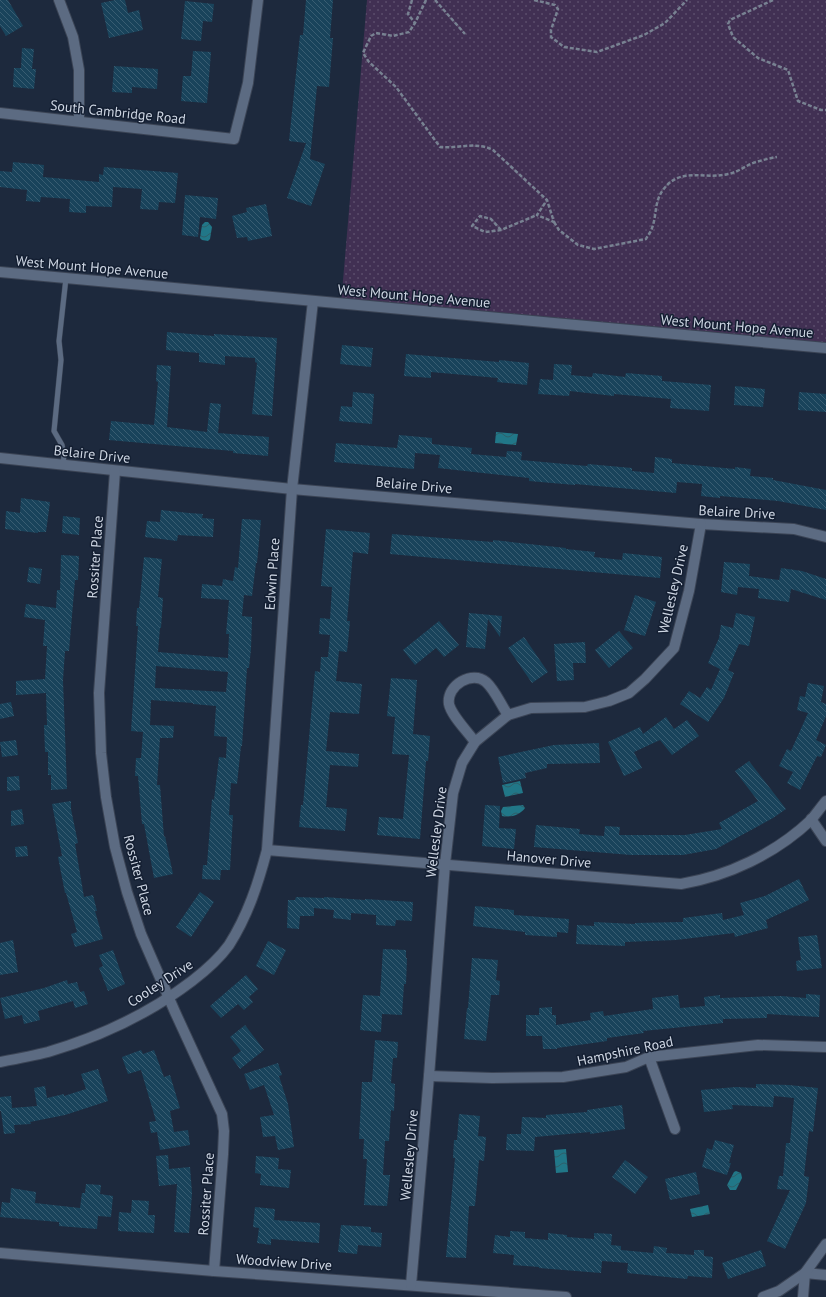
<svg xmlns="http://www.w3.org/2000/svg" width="826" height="1297" font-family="'PT Sans',sans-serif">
<defs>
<pattern id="grass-dots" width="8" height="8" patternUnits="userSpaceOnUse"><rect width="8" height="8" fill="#413053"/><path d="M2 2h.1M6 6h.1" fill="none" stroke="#5b4d6c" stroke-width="1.8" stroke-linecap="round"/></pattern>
<pattern id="water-waves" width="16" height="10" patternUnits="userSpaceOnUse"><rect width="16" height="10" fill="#217788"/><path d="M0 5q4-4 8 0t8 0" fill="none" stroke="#2e5e69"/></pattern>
<pattern id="building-back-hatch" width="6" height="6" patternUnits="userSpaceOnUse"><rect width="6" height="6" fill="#19435b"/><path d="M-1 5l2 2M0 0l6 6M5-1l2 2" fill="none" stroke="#395d72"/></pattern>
</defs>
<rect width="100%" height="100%" fill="#1d293d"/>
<!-- grass -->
<polygon fill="url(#grass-dots)" points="367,0 826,0 826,349 341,304"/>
<!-- water -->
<g fill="url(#water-waves)">
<polygon points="205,222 208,222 212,227 210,239 208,241 202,240 200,238 202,225"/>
<polygon points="496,432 518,434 516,445 495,443"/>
<polygon points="520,781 523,793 505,797 502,785"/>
<path d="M523,805L525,808C520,815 510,818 502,816L501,811L503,807Z"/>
<polygon points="566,1149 568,1172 556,1173 554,1150"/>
<polygon points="736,1171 741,1173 742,1178 736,1190 730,1190 727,1185 734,1172"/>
<polygon points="708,1205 710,1214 692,1217 690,1209"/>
</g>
<!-- building -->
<g fill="url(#building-back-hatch)" fill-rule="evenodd">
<polygon points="0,0 8,0 23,26 6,36 0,26"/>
<polygon points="115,0 125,0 128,13 139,10 143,30 109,38 101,3"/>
<polygon points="306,0 333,0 330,38 333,38 329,87 317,86 310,159 325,164 311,206 287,198 306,143 289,141 300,35 303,35"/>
<polygon points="185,1 214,4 212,22 203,21 201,41 181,39"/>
<polygon points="22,48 34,49 32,69 36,69 34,89 13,87 14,68 21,68"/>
<polygon points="193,51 211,52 207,103 181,101 183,76 191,76"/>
<polygon points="114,66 158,69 157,89 132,87 132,93 112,92"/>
<polygon points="13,162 44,165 43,177 99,182 99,174 103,175 104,167 178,173 175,203 159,202 158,210 140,209 142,189 113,187 112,207 86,206 86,213 69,212 70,199 41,197 40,202 26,201 27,190 0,187 0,171 12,172"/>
<polygon points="185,195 218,198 216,219 200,217 198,237 182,235"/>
<polygon points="266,204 272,236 248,241 247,237 237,238 232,216 247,212 246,208"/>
<polygon points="167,332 214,336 214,334 277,338 272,416 252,414 257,363 255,362 255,358 225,356 225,365 199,362 199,353 166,350"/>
<polygon points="342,345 373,348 371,367 340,364"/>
<polygon points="406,354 499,362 499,360 529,363 527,385 497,382 498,378 431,372 431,378 404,376"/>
<polygon points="554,364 572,365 571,375 592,377 593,373 625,377 626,373 662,376 662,381 711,385 709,411 670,408 671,399 614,394 614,396 570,391 569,396 538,394 540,379 553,380"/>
<polygon points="157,365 171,366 167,427 207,432 210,403 221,404 218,433 269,437 268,456 233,453 233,451 109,440 111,421 154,425 158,382 156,381"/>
<polygon points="735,386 765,389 763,407 734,405"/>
<polygon points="353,392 374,394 372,424 339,421 341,406 352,407"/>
<polygon points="799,392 826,394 826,412 798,410"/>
<polygon points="399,435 432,438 432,444 472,448 471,454 506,457 507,451 522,452 521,460 587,466 588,464 632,468 632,471 654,473 655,457 672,459 672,463 735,469 735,467 751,469 750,476 773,478 773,480 826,490 826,510 778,501 720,496 720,498 701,496 702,484 677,482 676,493 575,484 575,485 529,481 529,478 438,468 440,455 415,453 414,469 334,462 336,443 397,448"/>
<polygon points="21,498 50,502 46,532 38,532 38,533 5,529 6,511 20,513"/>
<polygon points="161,510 189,513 203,514 202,518 214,519 213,537 178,535 177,541 145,537 147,521 160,522"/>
<polygon points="63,516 80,518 79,535 62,533"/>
<path d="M242,519L261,520L257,563H256L252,596L244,595L242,616L252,617L251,649L249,668H247L242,746H241L237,784L231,783L229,815H233L230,870H221L220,880L202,879L203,865H207L212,799L214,800L219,757L226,758L227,737L214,736L216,706L193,704V703L151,700L150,725L174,726L173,738H160L157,785H160L164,837L165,836L173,874L154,878L144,824H142L138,776H135L136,758H141L143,732L131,731L138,626H136L137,608H139L144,557L162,559L158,597L163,598L161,628H160L158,652L228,658L229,634H226L229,600L201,598L202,584L222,586L223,579L233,581L235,567L238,568ZM156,666L228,672L226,692L155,688Z"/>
<polygon points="326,529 370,533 368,554 353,552 347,621 350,621 347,652 339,651 336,681 362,684 359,714 330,712 326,751 359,754 358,767 330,765 326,807 347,809 345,831 299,827 301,805 303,805 315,671 320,672 321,657 328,657 330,635 319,634 320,618 330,619 332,587 321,586"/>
<polygon points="392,534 493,542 493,540 566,548 566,549 595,552 594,557 622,560 623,553 662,557 660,578 390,554"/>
<polygon points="61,555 79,556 78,580 75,580 69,651 65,651 63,680 67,789 51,790 51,775 48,775 48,752 45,752 44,725 47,725 46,693 16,695 16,681 45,679 47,646 43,646 45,620 24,617 26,604 56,608 57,590 60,590"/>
<polygon points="724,562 750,564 749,576 779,580 781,568 802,571 826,579 826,600 791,589 789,602 758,598 759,589 738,587 737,595 721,592"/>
<polygon points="29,567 42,569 40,584 27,582"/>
<polygon points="635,595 656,602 645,636 624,630"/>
<polygon points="469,613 502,616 500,637 488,619 485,649 466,647"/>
<polygon points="736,613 755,617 749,646 739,644 728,670 734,673 724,698 708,722 680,704 689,691 700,698 707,687 711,690 720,669 708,663 719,638 721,625 733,628"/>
<polygon points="439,621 459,645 444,657 436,648 415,665 403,650"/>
<polygon points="619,631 633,648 609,668 595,650"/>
<polygon points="524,637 548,672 532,683 508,648"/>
<polygon points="585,642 586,663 573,663 574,680 557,681 554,644"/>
<polygon points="391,678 417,680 413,734 430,736 428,761 426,761 420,839 377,835 379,817 403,819 409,755 392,754 395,717 387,716"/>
<polygon points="808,683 824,686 821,702 826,704 826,716 816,740 826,745 821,757 817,756 800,790 787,783 793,772 779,766 787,749 791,751 808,713 797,710 800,696 805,697"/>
<polygon points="11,702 14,716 0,719 0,704"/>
<polygon points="666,717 674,729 687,720 699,736 672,755 660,740 634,752 642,768 624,776 608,742 640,727 643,734"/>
<polygon points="16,740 18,755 2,757 0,742"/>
<polygon points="599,743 600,763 547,764 547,768 525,773 526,778 503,783 498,757 554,745"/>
<polygon points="749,761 786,809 773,818 716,849 683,855 631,855 534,847 536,825 580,829 579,834 604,836 605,826 620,827 619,835 685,835 722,829 719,823 758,801 735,771"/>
<polygon points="19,776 20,790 7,791 7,777"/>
<polygon points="71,801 71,809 78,843 75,844 84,897 93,895 97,911 95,911 103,939 75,947 71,934 77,932 66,893 65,893 58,857 62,856 52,804"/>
<polygon points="485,805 500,806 499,828 516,829 514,849 482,846"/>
<polygon points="22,809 24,824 11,826 11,811"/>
<polygon points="27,846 28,856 16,857 15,847"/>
<polygon points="799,879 809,900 766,920 768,928 735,937 734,933 676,940 625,942 625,946 576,944 577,925 594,926 594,922 635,924 635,923 683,922 683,918 722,913 723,920 744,915 740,903 765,896"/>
<polygon points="200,892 214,902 191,937 176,927"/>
<polygon points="296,897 324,898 324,897 365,900 365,899 413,902 412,921 396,920 395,926 376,925 376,915 351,913 351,920 333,918 334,910 314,908 314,916 300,916 299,929 287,928 288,900 295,900"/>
<polygon points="475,906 514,910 514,915 569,919 568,933 557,932 557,937 525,935 525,932 473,926"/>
<polygon points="817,935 822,968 797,971 796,961 801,960 798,937"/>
<polygon points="13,940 18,972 0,975 0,943"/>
<polygon points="268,941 286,950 274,975 256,966"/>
<polygon points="383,949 406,950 406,958 407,958 406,984 404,984 402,1015 382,1014 381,1032 360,1030 363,995 380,996"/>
<polygon points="113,950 125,984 108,991 99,968 103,966 99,955"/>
<polygon points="472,958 498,960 496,980 500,981 499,995 491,995 486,1041 464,1039 467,1008 468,1008"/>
<polygon points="246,975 258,989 249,997 253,1002 244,1010 238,1004 221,1018 210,1006"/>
<polygon points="67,980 68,984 77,982 80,992 84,991 88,1004 75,1008 73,1001 38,1011 40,1020 24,1024 22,1015 5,1019 0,998 44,988"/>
<polygon points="806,994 820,995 819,1017 767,1014 767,1018 723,1019 723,1023 643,1031 644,1033 607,1038 607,1041 557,1048 557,1049 543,1049 542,1036 526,1036 526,1015 539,1015 539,1008 552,1007 552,1015 556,1015 556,1025 591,1020 590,1013 603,1011 604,1016 653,1009 652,998 678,995 680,1008 705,1006 704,997 720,995 720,998 781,996 806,998"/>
<polygon points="245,1025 264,1050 240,1069 232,1058 241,1051 230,1037"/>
<polygon points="375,1040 398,1042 397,1058 393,1058 391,1083 395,1084 394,1111 391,1110 389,1141 385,1141 383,1175 390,1175 387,1206 364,1205 367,1159 363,1159 364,1139 359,1139 362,1082 372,1082"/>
<polygon points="141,1050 143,1054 154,1050 164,1077 170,1075 180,1108 170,1111 174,1132 188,1130 190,1145 160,1150 157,1132 151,1133 149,1122 156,1121 141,1070 128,1074 122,1057"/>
<polygon points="278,1063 282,1075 279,1076 288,1104 294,1147 278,1150 275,1136 263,1137 260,1117 274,1115 264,1085 250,1090 244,1074"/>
<polygon points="98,1069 108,1101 65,1115 30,1122 31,1124 14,1125 15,1133 4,1134 1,1111 0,1111 0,1097 11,1096 12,1108 37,1106 34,1088 45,1086 47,1098 64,1094 64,1096 86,1089 81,1074"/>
<polygon points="756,1084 789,1085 818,1088 813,1132 809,1131 804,1176 809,1177 806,1203 785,1249 767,1241 790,1190 777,1189 779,1176 783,1176 786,1143 790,1143 794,1098 774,1096 773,1107 732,1105 733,1109 704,1112 701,1090 736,1087 756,1088"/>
<polygon points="622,1105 625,1129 590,1134 590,1132 535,1137 534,1151 506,1150 507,1134 521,1134 522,1117 546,1118 546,1115 587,1112 587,1110"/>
<polygon points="459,1114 480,1116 478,1136 486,1137 484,1161 479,1160 475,1206 469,1206 466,1258 446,1257 455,1158 453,1158 454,1140 457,1140"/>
<polygon points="715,1140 734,1145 729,1163 731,1163 727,1175 702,1167 707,1148 712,1150"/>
<polygon points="168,1155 169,1169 190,1167 192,1193 189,1233 174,1232 177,1184 159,1186 156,1156"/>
<polygon points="256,1156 279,1158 278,1169 291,1170 289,1188 260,1185 261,1174 255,1173"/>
<polygon points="625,1160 648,1177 635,1194 612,1177"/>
<polygon points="696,1172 700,1194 670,1200 665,1179"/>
<polygon points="86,1184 101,1185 100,1194 113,1196 111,1217 98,1216 97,1229 59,1226 59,1222 0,1217 2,1202 10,1203 11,1188 36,1192 35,1203 80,1208 82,1193 85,1193"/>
<polygon points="132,1200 149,1201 148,1215 155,1215 154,1233 118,1231 119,1212 131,1213"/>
<polygon points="255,1207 275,1209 274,1220 320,1223 319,1243 271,1239 271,1245 257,1243 259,1228 253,1227"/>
<polygon points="341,1225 371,1227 371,1232 382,1233 381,1247 358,1245 357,1254 338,1252"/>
<polygon points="510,1231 525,1232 525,1238 548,1240 548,1233 567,1235 567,1237 594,1239 594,1233 612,1234 611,1245 621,1246 621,1250 653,1253 654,1246 667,1248 666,1253 694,1255 694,1250 704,1250 704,1256 713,1257 712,1278 688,1276 687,1279 627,1273 628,1263 602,1261 601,1273 539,1268 539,1267 513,1265 514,1255 493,1253 495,1235 510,1237"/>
<polygon points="761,1250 766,1266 728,1279 722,1263"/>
</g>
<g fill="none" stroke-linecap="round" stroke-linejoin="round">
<defs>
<polyline id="service" points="63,465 64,455 62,445 54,431 61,360 59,341 66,278"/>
<g id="minor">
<polyline points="59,0 73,37 79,70 79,121"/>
<polyline points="0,113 234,139 248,83 258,0"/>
<polyline points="0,458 292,489 701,524 794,529 826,537"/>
<polyline points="115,471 99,693 101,753 106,797 115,847 127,892 141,934 175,1012 222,1114 224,1131 223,1154 214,1271"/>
<path d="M475,742C468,732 451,715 449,704C446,685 473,670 486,682C495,690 501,705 508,715"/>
<polyline points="811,819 826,841"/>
<path d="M267,850L681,884C728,876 775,854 811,820C816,814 821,807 826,801"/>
<polyline points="649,1057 675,1129"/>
<path d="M0,1062C16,1059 32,1056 48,1052C99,1037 150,1013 192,981C205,971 219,959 229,945C248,915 258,884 267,850L292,489L313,301"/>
<polyline points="429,1076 492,1078 563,1077 626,1067 649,1057 758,1045 826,1047"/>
<polyline points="0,1253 214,1271 566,1297"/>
<polyline points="411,1285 429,1076 445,864 453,793 462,763 475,742 508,715 531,708 585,707 609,701 629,693 645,679 674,648 689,591 701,524"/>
<polyline points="763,1297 779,1291 805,1273 826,1275"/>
<polyline points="803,1297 805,1273 826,1244"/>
</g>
<polyline id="tertiary" points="0,272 826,348"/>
</defs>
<!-- service casing -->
<use href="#service" stroke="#3b4455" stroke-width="6"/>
<!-- minor casing -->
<use href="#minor" stroke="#3b4455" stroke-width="12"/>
<!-- tertiary casing -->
<use href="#tertiary" stroke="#3b4455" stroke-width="12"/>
<!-- path -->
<g stroke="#788292" stroke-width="2.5" stroke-dasharray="4 2" stroke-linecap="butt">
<polyline points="412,0 408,14 415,23"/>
<path d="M426,0L415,23L409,32L393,36L376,33L371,36L363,53L369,62L396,87L440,147C457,149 476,141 493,150L547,200L554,222L537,215L547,200"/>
<polyline points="435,0 465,34"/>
<polyline points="534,0 555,5 558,9 551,30 551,37 564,47 597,52 644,35 665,23 687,0"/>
<polyline points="773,0 730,20 728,24 733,37 758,58 788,70 798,101 821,110 826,110"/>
<path d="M554,222L559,230L578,245L594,249L646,239C648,235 651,232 652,228C657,215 654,202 663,190C680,166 705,180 728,174C739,172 746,165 756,162C763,160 770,158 777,157"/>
<polyline points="501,230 491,219 480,216 472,226 485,232 501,230 537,215"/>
</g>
<!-- service -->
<use href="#service" stroke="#5c6b82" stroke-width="5"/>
<!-- minor -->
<use href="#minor" stroke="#5c6b82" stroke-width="10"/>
<!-- tertiary -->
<use href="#tertiary" stroke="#5c6b82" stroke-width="10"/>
</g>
<g text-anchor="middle" stroke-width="3" stroke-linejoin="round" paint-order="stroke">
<!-- street labels -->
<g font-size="14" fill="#ced6e3" stroke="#141f32">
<text transform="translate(118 112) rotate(6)" y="5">South Cambridge Road</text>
<text transform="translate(92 267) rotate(5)" y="5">West Mount Hope Avenue</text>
<text transform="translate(414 296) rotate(5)" y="5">West Mount Hope Avenue</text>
<text transform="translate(737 326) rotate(5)" y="5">West Mount Hope Avenue</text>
<text transform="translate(92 454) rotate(6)" y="5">Belaire Drive</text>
<text transform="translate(414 485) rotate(5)" y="5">Belaire Drive</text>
<text transform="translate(737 512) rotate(3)" y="5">Belaire Drive</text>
<text transform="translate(95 557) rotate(-86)" y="5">Rossiter Place</text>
<text transform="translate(272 574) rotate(-86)" y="5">Edwin Place</text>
<text transform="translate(673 589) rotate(-77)" y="5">Wellesley Drive</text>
<text transform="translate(436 832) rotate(-83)" y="5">Wellesley Drive</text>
<text transform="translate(549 859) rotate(5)" y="5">Hanover Drive</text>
<text transform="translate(139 875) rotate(75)" y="5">Rossiter Place</text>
<text transform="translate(160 983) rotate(-33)" y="5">Cooley Drive</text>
<text transform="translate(625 1051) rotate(-12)" y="5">Hampshire Road</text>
<text transform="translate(409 1155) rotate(-85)" y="5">Wellesley Drive</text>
<text transform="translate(206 1194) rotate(-86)" y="5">Rossiter Place</text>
<text transform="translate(284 1262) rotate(4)" y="5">Woodview Drive</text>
</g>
</g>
</svg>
